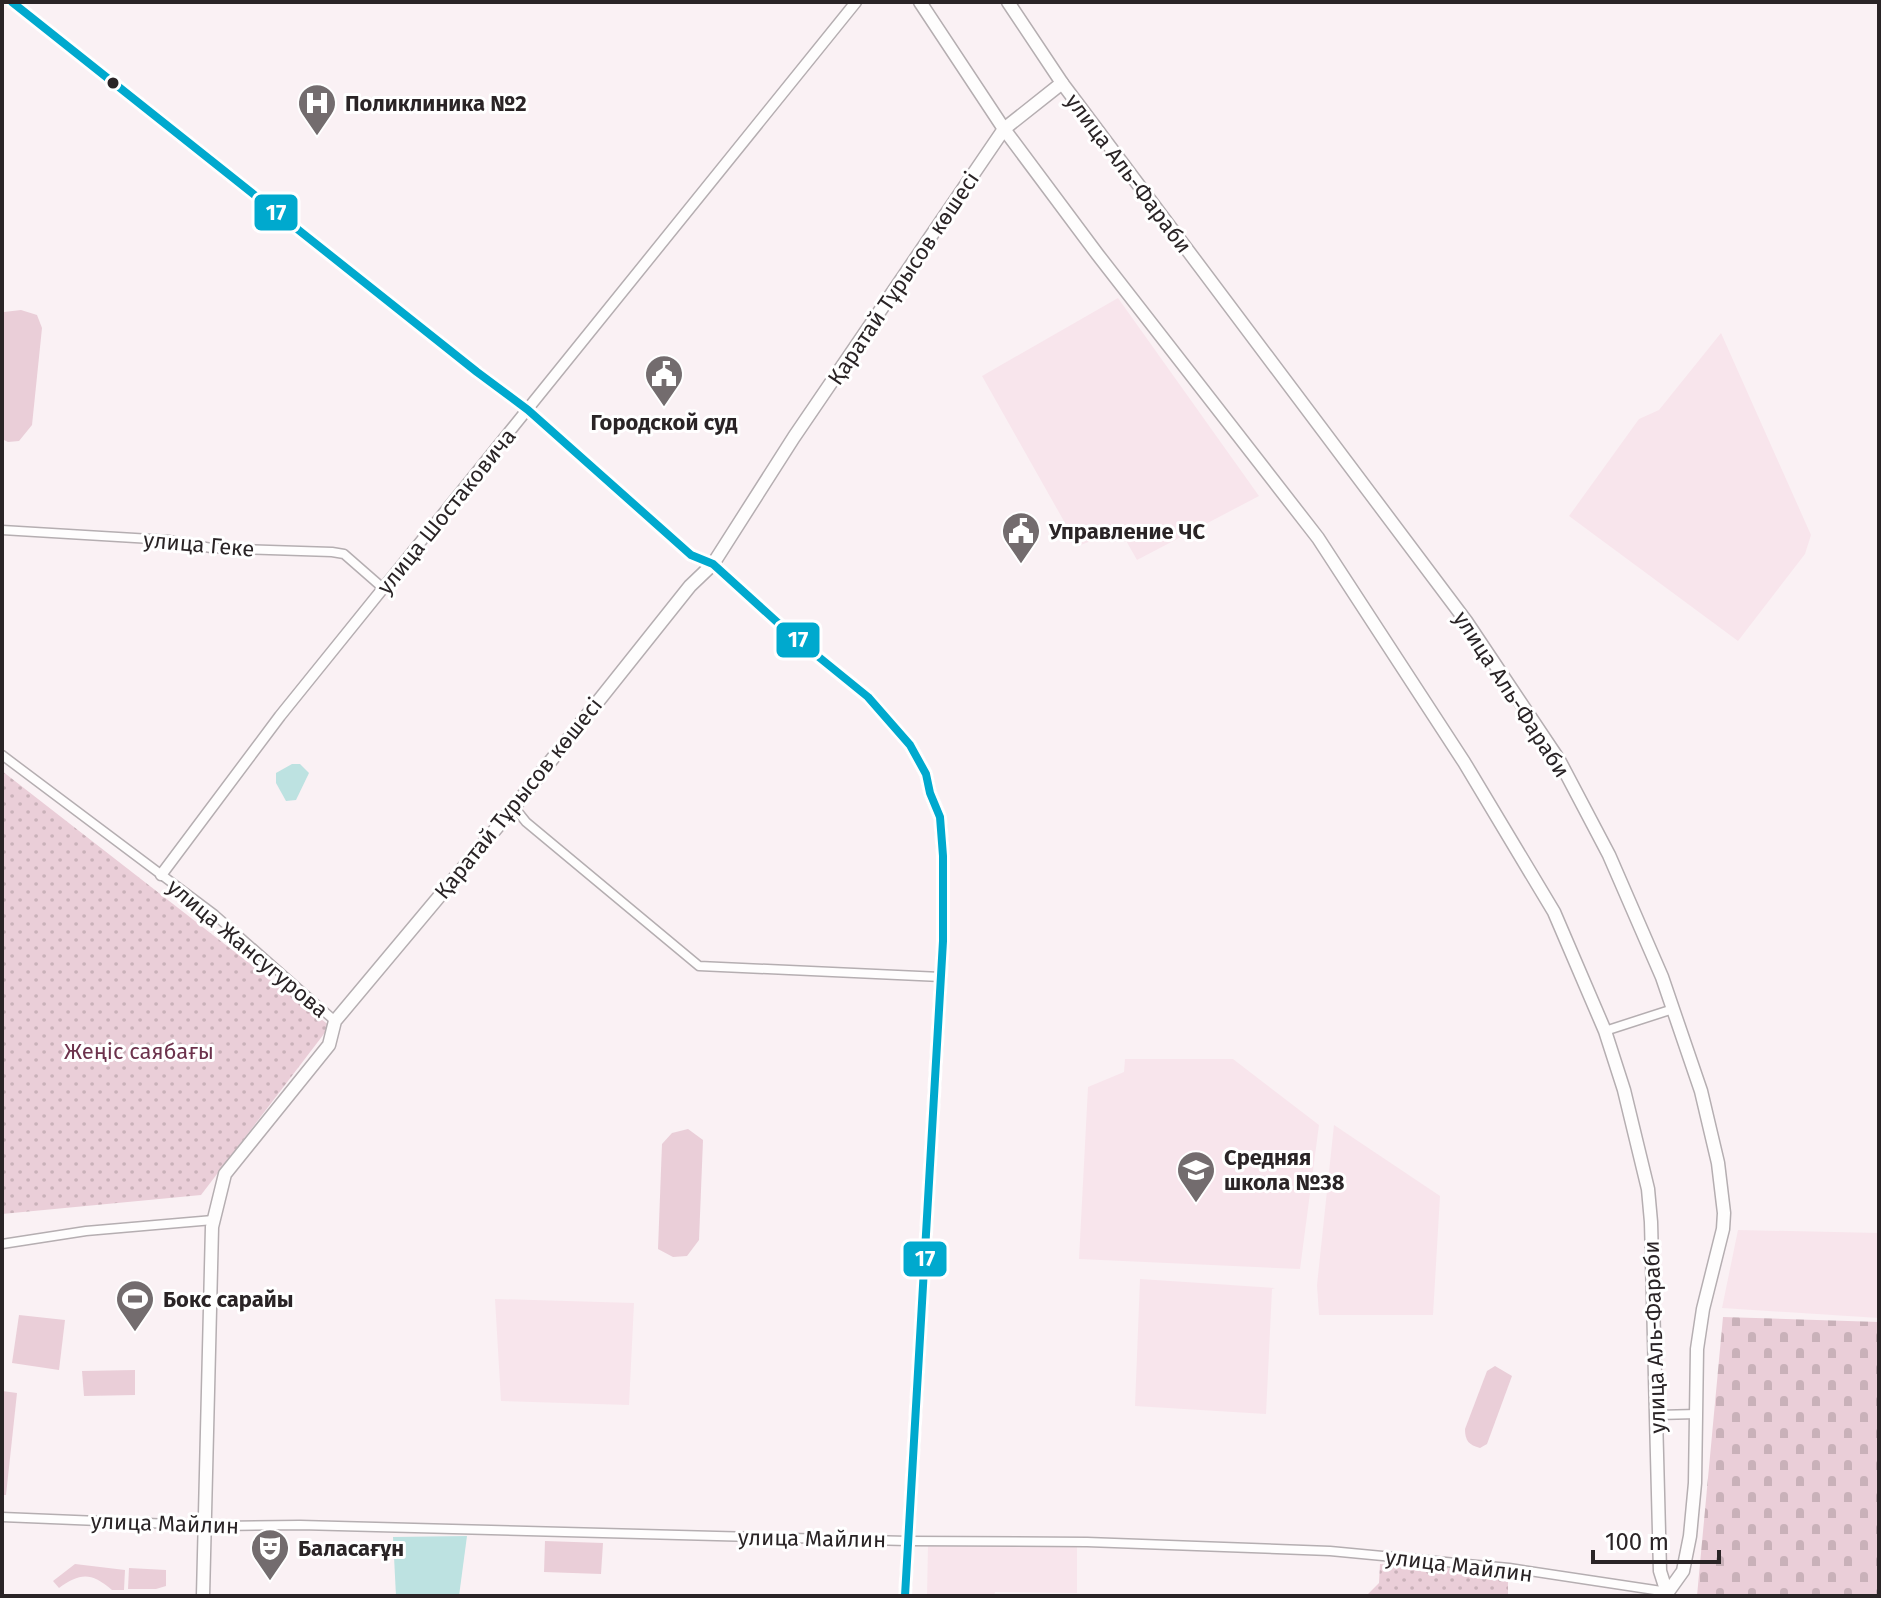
<svg xmlns="http://www.w3.org/2000/svg" width="1881" height="1598" font-family="'Fira Sans',sans-serif">
<defs>
<pattern id="cemetery-stones" width="16" height="16" patternUnits="userSpaceOnUse" patternTransform="scale(2)"><rect width="16" height="16" fill="#eaced8"/><path d="M2 7V4a2 2 0 0 1 4 0v3zM10 15v-3a2 2 0 0 1 4 0v3z" fill="#c9b1b9"/></pattern>
<pattern id="park-dots" width="8" height="8" patternUnits="userSpaceOnUse" patternTransform="scale(2)"><rect width="8" height="8" fill="#eaced8"/><path d="M2 2h.1M6 6h.1" fill="none" stroke="#c9b1b9" stroke-width="1.8" stroke-linecap="round"/></pattern>
</defs>
<rect width="100%" height="100%" fill="#faf1f4"/>
<!-- built -->
<g fill="#f8e5ec">
<polygon points="1118,298 1259,496 1137,560 1120,530 1078,546 982,376"/>
<polygon points="1721,333 1811,535 1805,554 1738,641 1569,516 1639,419 1659,410"/>
<polygon points="1125,1059 1233,1059 1319,1125 1300,1269 1079,1259 1088,1087 1124,1072"/>
<polygon points="1334,1125 1440,1196 1433,1315 1319,1315 1317,1285"/>
<polygon points="1738,1230 1879,1233 1879,1318 1722,1308"/>
<polygon points="1140,1279 1275,1288 1272,1289 1266,1414 1135,1406"/>
<polygon points="495,1299 634,1303 629,1405 501,1401"/>
<polygon points="928,1545 1077,1547 1077,1593 995,1592 994,1596 927,1596"/>
</g>
<!-- green -->
<g fill="#eaced8">
<polygon points="21,310 37,315 42,328 32,425 19,441 8,442 2,439 2,315 4,312"/>
<polygon points="688,1129 703,1140 699,1240 687,1256 673,1257 658,1249 662,1144 672,1133"/>
<polygon points="19,1315 65,1320 59,1370 12,1363"/>
<path d="M1495,1366L1512,1376L1487,1444L1480,1448C1469,1445 1465,1441 1465,1429L1487,1371Z"/>
<polygon points="135,1370 135,1395 84,1396 82,1371"/>
<polygon points="2,1391 17,1393 6,1495 2,1495"/>
<polygon points="545,1541 603,1543 601,1574 544,1572"/>
<path d="M75,1564L125,1570L124,1590H112C91,1572 80,1573 59,1588L53,1581Z"/>
<polygon points="129,1568 166,1570 166,1586 156,1589 128,1589"/>
</g>
<!-- cemetery -->
<polygon fill="url(#cemetery-stones)" points="1723,1317 1879,1322 1879,1596 1697,1596"/>
<!-- park -->
<g fill="url(#park-dots)">
<polygon points="2,771 330,1026 201,1195 2,1214"/>
<polygon points="1380,1564 1508,1572 1508,1596 1366,1596 1379,1583"/>
</g>
<!-- water -->
<g fill="#bde2e1">
<polygon points="292,764 300,764 309,773 296,800 286,801 276,783 276,773"/>
<polygon points="467,1536 459,1596 396,1596 393,1537"/>
</g>
<g fill="none" stroke-linecap="round" stroke-linejoin="round">
<defs>
<g id="minor">
<polyline points="2,530 168,540 211,548 332,552 344,554 384,589"/>
<polyline points="2,755 215,915 335,1021"/>
<polyline points="514,807 526,822 699,966 941,977"/>
<polyline points="1605,1031 1673,1009"/>
<polyline points="2,1244 86,1231 213,1220"/>
<polyline points="1657,1415 1697,1414"/>
<polyline points="2,1517 220,1526 300,1525 907,1541 1087,1542 1330,1551 1509,1568 1668,1592"/>
</g>
<g id="tertiary">
<polyline points="12,2 477,372 528,410 691,555 713,564 788,632 868,697 910,745 926,774 930,793 940,817 943,856 943,941 905,1596"/>
<polyline points="161,875 280,716 856,2"/>
</g>
<g id="secondary">
<polyline points="920,2 1004,129 1098,255 1318,538 1464,762 1554,912 1605,1031 1624,1090 1648,1189 1651,1222 1660,1571 1668,1596"/>
<polyline points="1008,2 1062,83 1466,621 1559,760 1609,855 1662,977 1701,1091 1718,1163 1724,1213 1723,1229 1703,1309 1697,1349 1695,1483 1690,1536 1683,1571 1668,1592"/>
<polyline points="203,1596 212,1227 225,1174 329,1045 335,1021 514,807 690,586 713,564 794,437 1004,129 1062,83"/>
</g>
</defs>
<!-- minor casing -->
<use href="#minor" stroke="#b5aeb1" stroke-width="11"/>
<!-- tertiary casing -->
<use href="#tertiary" stroke="#b5aeb1" stroke-width="13"/>
<!-- secondary casing -->
<use href="#secondary" stroke="#b5aeb1" stroke-width="15"/>
<!-- minor -->
<use href="#minor" stroke="#fefdfd" stroke-width="8"/>
<!-- tertiary -->
<use href="#tertiary" stroke="#fefdfd" stroke-width="10"/>
<!-- secondary -->
<use href="#secondary" stroke="#fefdfd" stroke-width="12"/>
<defs>
<polyline id="bus-1" points="12,2 477,372 528,410 691,555 713,564 788,632 868,697 910,745 926,774 930,793 940,817 943,856 943,941 905,1596"/>
</defs>
<!-- bus-1 casing -->
<use href="#bus-1" stroke="#fff" stroke-width="14"/>
<!-- bus-1 -->
<use href="#bus-1" stroke="#00a9ce" stroke-width="8"/>
</g>
<!-- icons -->
<defs>
<symbol id="hospital-pin" viewBox="-11 -11 22 30"><path d="M0 17L-7.5 6A9.5 9.5 0 1 1 7.5 6Z" fill="#736c6e" stroke="#fff"/><path d="M-5-5h3v3.5h4V-5h3V5h-3V1.5h-4V5h-3Z" fill="#fff"/></symbol>
<symbol id="civic-pin" viewBox="-11 -11 22 30"><path d="M0 17L-7.5 6A9.5 9.5 0 1 1 7.5 6Z" fill="#736c6e" stroke="#fff"/><path d="M-.6-6.5H3V-4.5H.6V-3L4-1V1h2V6H-6V1h2V-1L-.6-3ZM-1.2 2.5V6h2.4V2.5Z" fill="#fff"/></symbol>
<symbol id="school-pin" viewBox="-11 -11 22 30"><path d="M0 17L-7.5 6A9.5 9.5 0 1 1 7.5 6Z" fill="#736c6e" stroke="#fff"/><path d="M0-5L7-2L0 1L-7-2ZM-4 1L0 2.5L4 1V4Q0 6-4 4Z" fill="#fff"/></symbol>
<symbol id="stadium-pin" viewBox="-11 -11 22 30"><path d="M0 17L-7.5 6A9.5 9.5 0 1 1 7.5 6Z" fill="#736c6e" stroke="#fff"/><path d="M0-5a6.5 5 0 1 0 0 10a6.5 5 0 1 0 0-10ZM-3.5-1.8h7v3.6h-7Z" fill="#fff"/></symbol>
<symbol id="theatre-pin" viewBox="-11 -11 22 30"><path d="M0 17L-7.5 6A9.5 9.5 0 1 1 7.5 6Z" fill="#736c6e" stroke="#fff"/><path d="M-5-5.5Q0-4 5-5.5V0Q5 5 0 6Q-5 5-5 0ZM-3.3-2.5H-1v1.5H-3.3ZM1-2.5H3.3v1.5H1ZM-2.8 1Q0 5.5 2.8 1Z" fill="#fff"/></symbol>
</defs>
<g fill-rule="evenodd">
<use href="#hospital-pin" x="295" y="81" width="44" height="60"/>
<use href="#civic-pin" x="642" y="352" width="44" height="60"/>
<use href="#civic-pin" x="999" y="509" width="44" height="60"/>
<use href="#school-pin" x="1174" y="1148" width="44" height="60"/>
<use href="#stadium-pin" x="113" y="1277" width="44" height="60"/>
<use href="#theatre-pin" x="248" y="1526" width="44" height="60"/>
</g>
<!-- markers -->
<circle fill="#2a2426" stroke="#fff" stroke-width="3" cx="113" cy="83" r="7"/>
<g text-anchor="middle" stroke-width="6" stroke-linejoin="round" paint-order="stroke">
<!-- poi labels -->
<g font-size="22" font-weight="bold" fill="#2a2426" stroke="#fff" text-anchor="start">
<text x="345" y="111">Поликлиника №2</text>
<text x="664" y="430" text-anchor="middle">Городской суд</text>
<text x="1049" y="539">Управление ЧС</text>
<text x="1224" y="1165">Средняя<tspan x="1224" dy="25">школа №38</tspan></text>
<text x="163" y="1307">Бокс сарайы</text>
<text x="298" y="1556">Баласағұн</text>
</g>
<!-- street labels -->
<g font-size="22" fill="#2a2426" stroke="#fff">
<text transform="translate(1129 173) rotate(53)" y="8">улица Аль-Фараби</text>
<text transform="translate(903 278) rotate(-56)" y="8">Қаратай Тұрысов көшесі</text>
<text transform="translate(446 511) rotate(-51)" y="8">улица Шостаковича</text>
<text transform="translate(199 544) rotate(5)" y="8">улица Геке</text>
<text transform="translate(1512 694) rotate(57)" y="8">улица Аль-Фараби</text>
<text transform="translate(518 798) rotate(-51)" y="8">Қаратай Тұрысов көшесі</text>
<text transform="translate(248 948) rotate(40)" y="8">улица Жансугурова</text>
<text transform="translate(1654 1337) rotate(-92)" y="8">улица Аль-Фараби</text>
<text transform="translate(165 1523) rotate(2)" y="8">улица Майлин</text>
<text transform="translate(812 1538) rotate(1)" y="8">улица Майлин</text>
<text transform="translate(1459 1565) rotate(7)" y="8">улица Майлин</text>
</g>
<!-- park labels -->
<g font-size="22" fill="#6c324c" stroke="#fff">
<text x="139" y="1059">Жеңіс саябағы</text>
</g>
</g>
<g stroke="#fff" stroke-width="3">
<rect x="253" y="193" width="46" height="39" rx="8" fill="#00a9ce"/>
<rect x="775" y="621" width="46" height="38" rx="8" fill="#00a9ce"/>
<rect x="902" y="1240" width="46" height="38" rx="8" fill="#00a9ce"/>
</g>
<g font-size="22" text-anchor="middle" font-weight="bold" fill="#fff">
<text x="276" y="220">17</text>
<text x="798" y="647">17</text>
<text x="925" y="1266">17</text>
</g>
<!-- border -->
<rect width="1881" height="1598" fill="none" stroke="#2a2426" stroke-width="8"/>
<!-- scale -->
<path d="M1593 1550v12h126v-12" fill="none" stroke="#2a2426" stroke-width="4"/>
<text x="1605" y="1550" font-size="24" fill="#2a2426" stroke="#ffffff" stroke-width="6" paint-order="stroke">100 m</text>
</svg>
